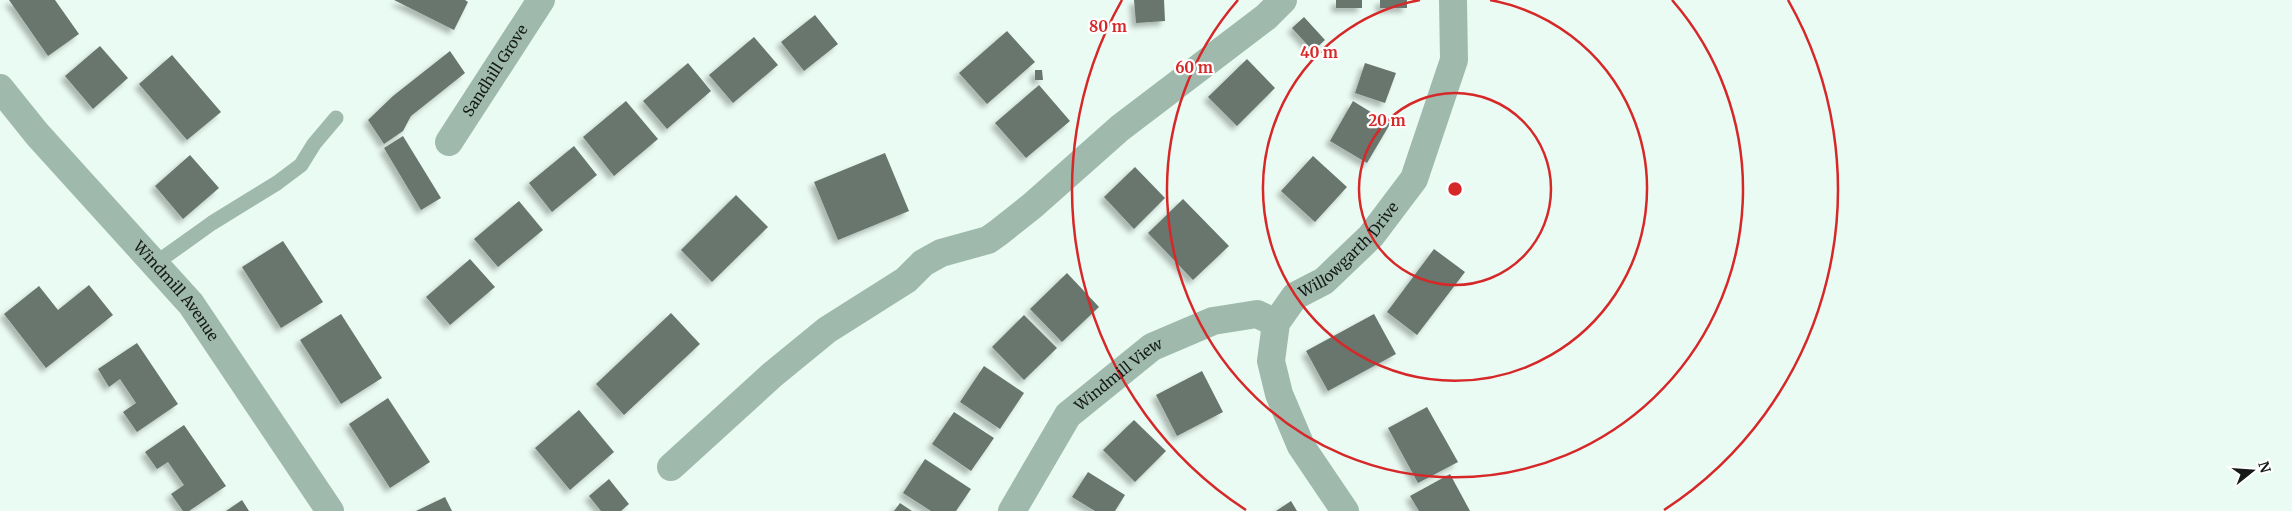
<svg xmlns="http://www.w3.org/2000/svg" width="2292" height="511" font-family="Merriweather,serif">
<defs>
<filter id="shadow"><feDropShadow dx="-4.5" dy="4.5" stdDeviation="2.5" flood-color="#0004"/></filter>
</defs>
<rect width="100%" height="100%" fill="#eafbf3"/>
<!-- building -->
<g fill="#67766e" filter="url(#shadow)">
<polygon points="9,0 55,0 79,34 48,56"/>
<polygon points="394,0 465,0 468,2 454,30"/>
<polygon points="1134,0 1164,0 1165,21 1136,23"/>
<rect x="1336" y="0" width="26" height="8"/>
<rect x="1380" y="0" width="27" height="8"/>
<polygon points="815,15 838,44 804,71 781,42"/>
<polygon points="1304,17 1325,40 1313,51 1292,28"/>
<polygon points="1007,31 1035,62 987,104 959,73"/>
<polygon points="754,37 778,65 733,103 709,75"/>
<polygon points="100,46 128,78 93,109 65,76"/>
<polygon points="450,51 465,73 411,116 403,131 384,144 368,120 393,96"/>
<polygon points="172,55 221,112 187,140 139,84"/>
<polygon points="1247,59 1275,88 1237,126 1208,97"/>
<polygon points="688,63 711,91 667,129 643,101"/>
<polygon points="1365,63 1396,73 1385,103 1355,93"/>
<polygon points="1035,70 1042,70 1043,80 1035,80"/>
<polygon points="1039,85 1070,121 1026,158 995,123"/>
<polygon points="626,101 658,139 614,176 583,137"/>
<polygon points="1353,101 1390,124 1367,163 1330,141"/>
<polygon points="403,136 441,198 421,210 384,148"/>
<polygon points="574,146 597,175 552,212 529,183"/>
<polygon points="885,153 909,211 838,240 814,182"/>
<polygon points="190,155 219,188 183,219 155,186"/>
<polygon points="1313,156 1347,187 1315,222 1281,191"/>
<polygon points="1135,167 1165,198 1134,229 1104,197"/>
<polygon points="736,195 768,227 712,282 681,250"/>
<polygon points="1183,199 1229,246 1193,280 1148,233"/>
<polygon points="519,201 543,230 498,267 474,239"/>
<polygon points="283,241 323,302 281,328 242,267"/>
<polygon points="1434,249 1465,272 1417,335 1387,312"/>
<polygon points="470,259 495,287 450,325 426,297"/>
<polygon points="1067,273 1099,307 1062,342 1030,309"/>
<polygon points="89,285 113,315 46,368 4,314 39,286 58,310"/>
<polygon points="671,313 700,344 624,415 596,384"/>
<polygon points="341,314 382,378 341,404 300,340"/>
<polygon points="1374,314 1396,354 1328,391 1306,351"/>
<polygon points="1024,315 1057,348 1024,380 992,347"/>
<polygon points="137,343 178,404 137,432 123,412 136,403 120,379 109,387 98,369"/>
<polygon points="984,366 1024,393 1000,429 960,402"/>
<polygon points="1202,371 1223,412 1177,436 1156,395"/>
<polygon points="388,398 430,462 390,488 349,424"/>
<polygon points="1427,407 1458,462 1418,483 1388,428"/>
<polygon points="579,410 614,452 570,490 535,448"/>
<polygon points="954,412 994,438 971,471 932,444"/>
<polygon points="1134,420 1166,451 1135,482 1103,450"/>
<polygon points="184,425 226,486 189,511 183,511 171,494 184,485 168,462 157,469 145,452"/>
<polygon points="925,459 971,489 956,511 931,511 903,493"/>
<polygon points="1088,472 1125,495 1115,511 1095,511 1072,497"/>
<polygon points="1450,474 1470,511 1419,511 1410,496"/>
<polygon points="609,479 629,504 621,511 601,511 589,496"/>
<polygon points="445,497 452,511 416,511"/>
<polygon points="242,500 249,511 226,511"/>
<polygon points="1291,501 1297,511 1276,511"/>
<polygon points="900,503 912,511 894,511"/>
</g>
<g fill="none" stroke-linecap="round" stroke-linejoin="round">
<!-- service -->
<polyline stroke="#9fbaad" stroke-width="15" points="156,263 212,223 277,183 301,165 314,144 336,118"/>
<!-- minor -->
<g stroke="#9fbaad" stroke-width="28">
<path id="s1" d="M0,88L37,134L191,304L330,511"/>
<path id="s2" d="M449,142L541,0"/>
<polyline points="671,467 772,375 827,330 906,280 923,263 941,253 988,240 998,233 1032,206 1120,128 1266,17 1283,0"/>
<path id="s3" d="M1012,511L1068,415L1152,347L1213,321L1257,314L1276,323"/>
<path id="s4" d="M1345,511L1301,446L1279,394L1271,361L1276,323L1295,296L1324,281L1371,236L1414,179L1454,60L1453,0"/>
</g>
</g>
<!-- distance rings -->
<g fill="none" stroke="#d62828" stroke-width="2.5">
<circle cx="1455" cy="189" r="96"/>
<path d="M1490 0A192 192 0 1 1 1420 0"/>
<path d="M1672 0A288 288 0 1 1 1238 0"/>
<path d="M1246 510A383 383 0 0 1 1122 0M1788 0A383 383 0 0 1 1664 510"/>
</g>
<g text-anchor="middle" stroke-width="4.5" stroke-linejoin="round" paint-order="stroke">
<!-- street labels -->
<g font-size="15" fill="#151a18" stroke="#fff">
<text dy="5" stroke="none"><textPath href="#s2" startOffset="85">Sandhill Grove</textPath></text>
<text dy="5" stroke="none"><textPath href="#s4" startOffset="312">Willowgarth Drive</textPath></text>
<text dy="5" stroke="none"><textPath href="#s1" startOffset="269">Windmill Avenue</textPath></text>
<text dy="5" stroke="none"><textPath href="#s3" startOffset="176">Windmill View</textPath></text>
</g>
</g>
<circle cx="1455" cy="189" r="8" fill="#d62828" stroke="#fff" stroke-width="2.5"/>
<g font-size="15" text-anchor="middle" font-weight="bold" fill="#d62828" stroke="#fff" stroke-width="4.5" stroke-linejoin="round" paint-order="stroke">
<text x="1108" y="32">80 m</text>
<text x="1319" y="58">40 m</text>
<text x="1194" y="73">60 m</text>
<text x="1387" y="126">20 m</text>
</g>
<!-- north arrow -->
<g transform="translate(2252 471) rotate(73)" stroke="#ffffff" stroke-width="4" paint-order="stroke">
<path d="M0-4L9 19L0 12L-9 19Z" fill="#151a18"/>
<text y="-8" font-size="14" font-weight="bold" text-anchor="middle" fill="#151a18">N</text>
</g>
</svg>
